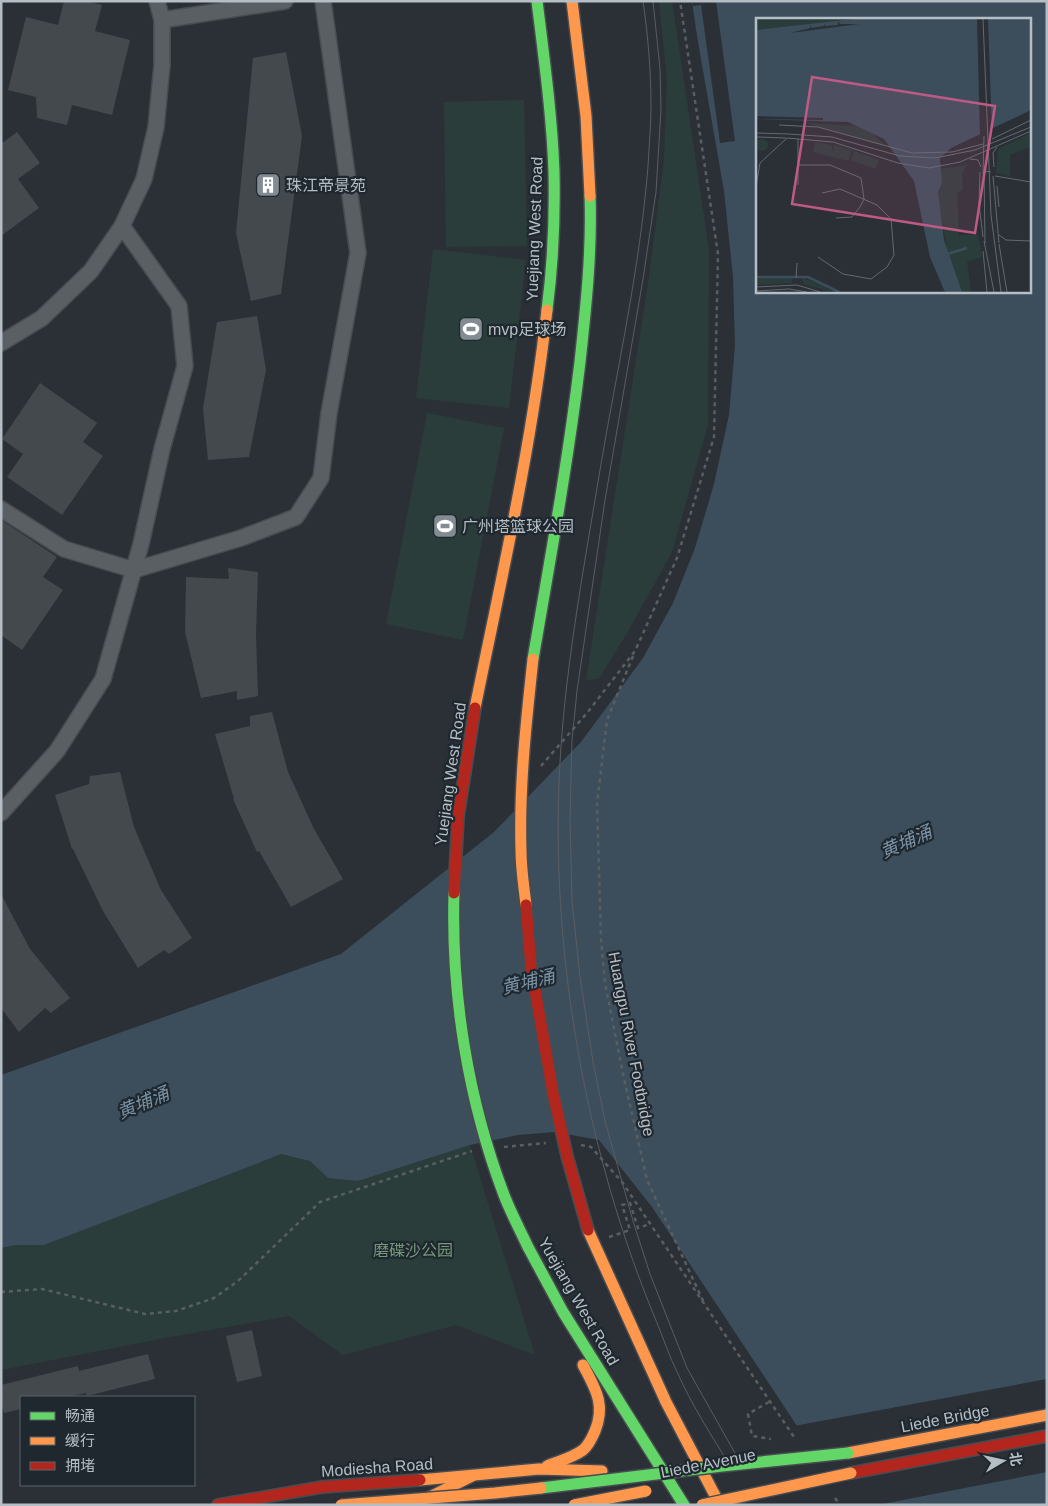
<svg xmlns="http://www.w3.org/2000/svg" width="1048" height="1506" font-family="Helvetica,'Noto Sans SC',sans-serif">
<rect width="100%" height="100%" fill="#2a3036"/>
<!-- green -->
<g fill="#2b3d3b">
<polygon points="659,1 672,1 709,250 708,425 672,552 627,633 599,679 586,680 649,277 664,159 667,80"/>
<polygon points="524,100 527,246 446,247 444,102"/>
<polygon points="433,249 526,260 509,408 416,398"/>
<polygon points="427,413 504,428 463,640 386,624"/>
<polygon points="470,1145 535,1355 456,1325 343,1355 289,1316 165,1338 1,1370 1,1248 16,1245 44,1245 238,1171 281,1154 310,1161 328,1178 358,1181"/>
</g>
<!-- water -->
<path fill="#3c4e5c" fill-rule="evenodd" d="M692,1H1047V1505H851L803,1435L652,1207L599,1140L555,1132L518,1135L470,1145L358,1181L328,1178L310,1161L281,1154L238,1171L44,1245H16L1,1248V1075L341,954L494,832L581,742L643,658L673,603L695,548L714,484L729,415L735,346L733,277L724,191L697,36ZM757,19H1029V291H757Z"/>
<!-- pier -->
<g fill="#2a3036">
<polygon points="692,1 716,1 735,141 720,143 701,5 693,6"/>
<polygon points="1047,1379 1047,1472 877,1505 848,1505 794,1426"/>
</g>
<!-- building -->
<g fill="#44494d">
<polygon points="64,1 87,1 102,5 95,31 130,40 112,115 72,105 67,125 37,118 36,97 8,90 26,17 58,25"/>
<polygon points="286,52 302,136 281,294 251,301 236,233 253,58"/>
<polygon points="17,132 40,163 18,179 39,208 1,236 1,144"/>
<polygon points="257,316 266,370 249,457 208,460 203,408 217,322"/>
<polygon points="40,383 97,423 83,442 103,456 62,515 7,477 23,454 2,439"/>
<polygon points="1,520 57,557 43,577 63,590 22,650 1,635"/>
<polygon points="228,568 258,572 256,633 258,696 237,700 237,691 201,698 185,632 186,577 229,579"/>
<polygon points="272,712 288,772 314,829 343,879 291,907 259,851 257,852 233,799 234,799 215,734 250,726 250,716"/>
<polygon points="120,772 134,827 161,890 192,938 169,954 164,950 138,968 103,911 73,849 72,849 55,795 89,784 90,776"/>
<polygon points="1,894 30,949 70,998 51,1013 45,1008 19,1032 1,1008"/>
<polygon points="252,1330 262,1376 237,1382 226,1336"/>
<polygon points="148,1354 155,1379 87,1396 86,1393 69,1397 21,1397 21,1409 4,1413 1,1402 1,1385 78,1366 79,1371"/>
</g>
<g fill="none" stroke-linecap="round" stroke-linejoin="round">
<defs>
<g id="street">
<polyline points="162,20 285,1"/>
<polyline points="1,343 42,318 91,271 122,226 144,179 156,127 162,65 162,20 157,1"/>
<polyline points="1,509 64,549 134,570 241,538 296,517 321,478 329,413 358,253 323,1"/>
<polyline points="1,813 57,751 103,679 141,544 162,449 185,366 179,306 122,226"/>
</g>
<g id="fast">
<path d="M537,1C544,58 552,115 554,172C555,218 553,264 547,310"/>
<path d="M533,659C550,560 568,462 580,362C586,307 592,251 590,196"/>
<polyline points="528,1247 563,1312 684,1505"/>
</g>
<g id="slow">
<polyline points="572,1 586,116 590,196"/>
<path d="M475,708C502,576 532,444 547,310"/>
<polyline points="588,1230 666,1402 720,1505"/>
<polyline points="848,1453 1047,1415"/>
<path d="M547,1466C559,1461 572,1458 583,1450C589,1445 592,1438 595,1431C606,1404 595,1388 583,1365"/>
<polyline points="420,1480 539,1469 602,1471"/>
<polyline points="428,1498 472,1476"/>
</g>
<g id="jam">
<polyline points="851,1473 1047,1436"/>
<polyline points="218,1505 322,1487 420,1480"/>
</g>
</defs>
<!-- street casing -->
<use href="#street" stroke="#484c51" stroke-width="18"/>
<!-- fast casing -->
<use href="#fast" stroke="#484c51" stroke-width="14"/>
<!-- slow casing -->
<use href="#slow" stroke="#484c51" stroke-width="14"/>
<!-- jam casing -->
<use href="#jam" stroke="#484c51" stroke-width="14"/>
<!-- path -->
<g stroke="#595e61" stroke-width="2.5" stroke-dasharray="4 4" stroke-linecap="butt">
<polyline points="633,656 607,720 597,804 601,939 605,983 623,1074 647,1180 705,1305"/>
<polyline points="541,766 587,713 635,651 677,558 714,437 718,254 680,1"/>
<polyline points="581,1145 591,1147 622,1182 794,1437"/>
<polyline points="504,1147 546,1143"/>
<polyline points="609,1237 630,1230 622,1205 630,1203 638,1228 650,1224"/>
<polyline points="1,1292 42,1289 145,1314 176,1311 214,1298 238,1281 320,1202 472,1151"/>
<polyline points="769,1402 748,1414 752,1436 771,1439"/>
<polyline points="835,1498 840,1505"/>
</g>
<!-- street -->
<use href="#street" stroke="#5a5f64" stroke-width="15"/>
<!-- fast -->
<use href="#fast" stroke="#63d668" stroke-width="11"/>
<!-- slow -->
<use href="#slow" stroke="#ff974d" stroke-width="11"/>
<!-- jam -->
<use href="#jam" stroke="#b3261e" stroke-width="11"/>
<!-- tram -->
<g stroke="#595d62" stroke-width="1">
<path d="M643,1C648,36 651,71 651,106C651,126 649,146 648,166C640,268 617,369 600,470C583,573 563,678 559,783C552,961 587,1154 655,1318C663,1337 669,1356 678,1374C691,1403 709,1432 726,1459"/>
<polyline points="653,1 660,69 661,109 656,192 643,279 605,500 577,691 572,740 571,777 570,821 572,901 580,977 593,1062 605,1121 633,1221 650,1274 687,1368 736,1455"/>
</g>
<defs>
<g id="fast-bridge">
<path d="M454,893C451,995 468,1100 504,1195C511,1213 520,1230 528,1247"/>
<polyline points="541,1488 722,1466 848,1453"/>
</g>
<g id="slow-bridge">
<path d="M526,905C524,887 521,869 521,851C519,787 526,723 533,659"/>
<polyline points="341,1505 495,1493 541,1488"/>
<polyline points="574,1505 646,1491"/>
<polyline points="702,1505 851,1473"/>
</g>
<g id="jam-bridge">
<polyline points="454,893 458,817 475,708"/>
<polyline points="526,905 531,967 553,1093 567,1156 588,1230"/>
</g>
</defs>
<!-- fast-bridge casing -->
<use href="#fast-bridge" stroke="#484c51" stroke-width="14" stroke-linecap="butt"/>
<!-- slow-bridge casing -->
<use href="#slow-bridge" stroke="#484c51" stroke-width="14" stroke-linecap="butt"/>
<!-- jam-bridge casing -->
<use href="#jam-bridge" stroke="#484c51" stroke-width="14" stroke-linecap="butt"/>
<!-- fast-bridge -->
<use href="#fast-bridge" stroke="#63d668" stroke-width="11"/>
<!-- slow-bridge -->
<use href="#slow-bridge" stroke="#ff974d" stroke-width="11"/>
<!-- jam-bridge -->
<use href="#jam-bridge" stroke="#b3261e" stroke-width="11"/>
</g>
<!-- icons -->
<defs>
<symbol id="building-square" viewBox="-11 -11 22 22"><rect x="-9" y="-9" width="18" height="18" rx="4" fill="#848c93" stroke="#1f282f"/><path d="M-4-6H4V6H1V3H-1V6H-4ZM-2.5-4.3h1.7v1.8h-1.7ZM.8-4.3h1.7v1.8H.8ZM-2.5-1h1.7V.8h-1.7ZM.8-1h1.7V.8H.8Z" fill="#fff"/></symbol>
<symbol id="stadium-square" viewBox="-11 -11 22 22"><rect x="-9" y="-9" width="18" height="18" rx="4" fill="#848c93" stroke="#1f282f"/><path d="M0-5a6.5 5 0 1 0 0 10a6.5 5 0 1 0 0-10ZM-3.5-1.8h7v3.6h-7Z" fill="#fff"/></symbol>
</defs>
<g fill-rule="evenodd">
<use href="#building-square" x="254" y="171" width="28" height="28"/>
<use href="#stadium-square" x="457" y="315" width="28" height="28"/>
<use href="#stadium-square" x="431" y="512" width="28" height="28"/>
</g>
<g text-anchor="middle" stroke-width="4.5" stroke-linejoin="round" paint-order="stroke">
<!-- poi labels -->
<g font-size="16" fill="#b5bec5" stroke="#1f282f" text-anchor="start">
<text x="286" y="191">珠江帝景苑</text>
<text x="488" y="335">mvp足球场</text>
<text x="462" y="532">广州塔篮球公园</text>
</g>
<!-- street labels -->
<g font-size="16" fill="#b5bec5" stroke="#1f282f">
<text transform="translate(534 229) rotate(-88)" y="6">Yuejiang West Road</text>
<text transform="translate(450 774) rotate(-82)" y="6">Yuejiang West Road</text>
<text transform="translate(632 1044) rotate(79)" y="6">Huangpu River Footbridge</text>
<text transform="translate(579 1301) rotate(60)" y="6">Yuejiang West Road</text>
<text transform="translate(945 1418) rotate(-11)" y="6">Liede Bridge</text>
<text transform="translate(708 1463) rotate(-11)" y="6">Liede Avenue</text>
<text transform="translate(377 1467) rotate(-4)" y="6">Modiesha Road</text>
</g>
<!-- park labels -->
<g font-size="16" fill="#76987a" stroke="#1f282f">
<text x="413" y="1256">磨碟沙公园</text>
</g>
<!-- water labels -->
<g font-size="18" font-style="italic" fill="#7992a5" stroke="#1f282f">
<text transform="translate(906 842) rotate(-24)" y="6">黄埔涌</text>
<text transform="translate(528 982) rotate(-14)" y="6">黄埔涌</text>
<text transform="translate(143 1103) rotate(-23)" y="6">黄埔涌</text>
</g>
</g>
<!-- overview -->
<g transform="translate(756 18)">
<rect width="275" height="275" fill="#2a3036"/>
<path d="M0,1H96L0,12ZM49,105L101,108L116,115L130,128ZM275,115V129L254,137V158L240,155L242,131ZM0 127a6 6 0 1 1 12 0a6 6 0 1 1-12 0ZM59,124L76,127V135L78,127L96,132L92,143L57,134ZM98,133L123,142L119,151L95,142ZM211,147L206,156L207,170L201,176L203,217H222L226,239L211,244L215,274H206L193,242L181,174L186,165L184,151ZM36,259V265L0,267V260ZM47,260L65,267L77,274L47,266Z" fill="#2b3d3b"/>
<path d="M96,1H275V92L195,130L184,140L186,165L182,174L188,222L206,274H189L174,239L158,163L128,121L92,104L0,101V12Z" fill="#3c4e5c"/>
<path d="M221,1H232L236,114L224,120ZM82,3L84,6H103L34,15L54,10V6L55,10L68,8V5L69,8L82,7ZM0,98L67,100V102L2,101Z" fill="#2a3036"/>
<path fill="none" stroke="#3c4e5c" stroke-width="2.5" d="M188,237L211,230M0,259H52L83,274"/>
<path fill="none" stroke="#62696f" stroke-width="1" d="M227,1L235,197L245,274M23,107L62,109L156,135L196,134L227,126M1,115L33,116M33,116L76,119L144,138L179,140L219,132L275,109M1,119L30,120M31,120L77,124L142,145L173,150L204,144L275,113M236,121L275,102M214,141L222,142L225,149M42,147H74L105,160L108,181L104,189L96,199L80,200M238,149L237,135L241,129M224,154L223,186L227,219M227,156L228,118M237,158L243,225M239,158L275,164M42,167V121M241,168L243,189M0,169L4,145L31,120M243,217L250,222L275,223M228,223L238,274M229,225L228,153L235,154M243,226L251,274M227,233L231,274M62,239L87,256L115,261L131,249L138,237L135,201L121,187L84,171L66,175M40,260L41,245M0,269L41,267L64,274M0,273L33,271L51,274"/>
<path fill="#bd5a85" fill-opacity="0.15" stroke="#bd5a85" stroke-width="2.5" d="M56,59L239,88L219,215L36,186Z"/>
<rect width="275" height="275" fill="none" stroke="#b5bec5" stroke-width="2.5"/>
</g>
<!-- border -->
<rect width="1048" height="1506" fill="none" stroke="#b5bec5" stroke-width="5"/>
<!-- legend -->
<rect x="20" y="1396" width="175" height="90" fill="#1f282f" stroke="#5b646b"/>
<rect x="30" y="1412" width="25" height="8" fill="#63d668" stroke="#5b646b"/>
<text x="65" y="1421" font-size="15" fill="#b5bec5">畅通</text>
<rect x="30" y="1437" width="25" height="8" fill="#ff974d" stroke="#5b646b"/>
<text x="65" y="1446" font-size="15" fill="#b5bec5">缓行</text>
<rect x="30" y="1462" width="25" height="8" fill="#b3261e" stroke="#5b646b"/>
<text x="65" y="1471" font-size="15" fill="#b5bec5">拥堵</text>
<!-- north arrow -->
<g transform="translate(1003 1461) rotate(81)" stroke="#1f282f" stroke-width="4" paint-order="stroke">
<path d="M0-4L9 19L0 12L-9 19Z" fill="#b5bec5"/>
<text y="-8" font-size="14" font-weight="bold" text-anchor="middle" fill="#b5bec5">北</text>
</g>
</svg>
